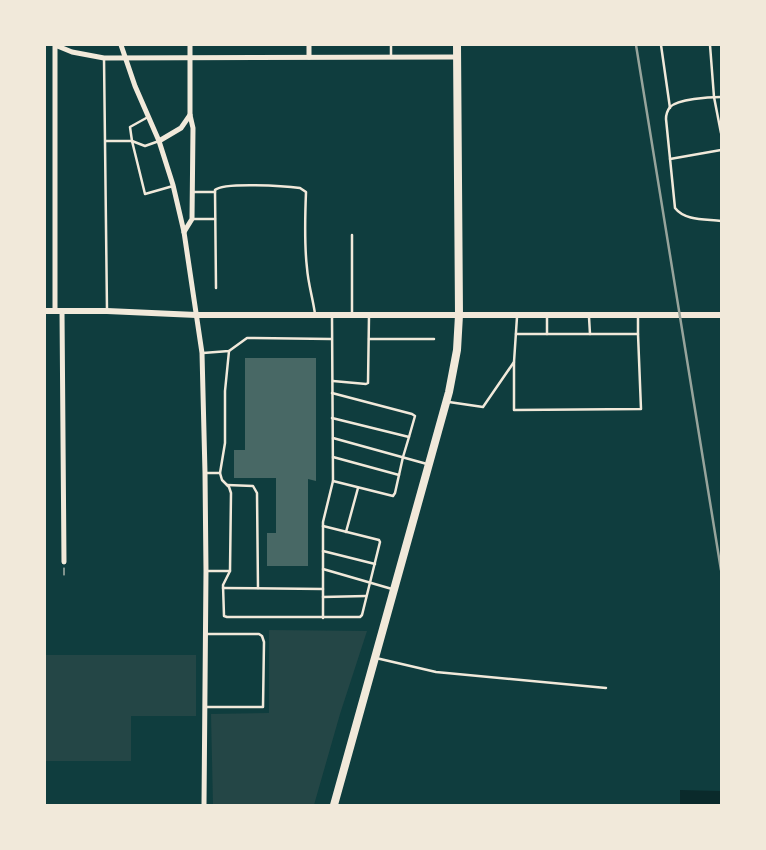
<svg xmlns="http://www.w3.org/2000/svg" width="766" height="850" font-family="'Fira Sans',sans-serif">
<rect width="100%" height="100%" fill="#0f3d3e"/>
<!-- green -->
<g fill="#244646">
<polygon points="269,630 367,631 340,714 314,805 213,805 211,714 269,713"/>
<polygon points="45,655 196,655 196,716 131,716 131,761 45,761"/>
</g>
<!-- water -->
<polygon fill="#0a2a2b" points="680,790 721,791 721,805 680,805"/>
<!-- building -->
<polygon fill="#486865" points="245,358 316,358 316,481 308,479 308,566 267,566 267,533 276,533 276,478 234,478 234,450 245,450"/>
<g fill="none" stroke-linecap="round" stroke-linejoin="round">
<!-- path -->
<polyline stroke="#f1e9da" stroke-width="1" points="64,568 64,575"/>
<!-- service -->
<g stroke="#f1e9da" stroke-width="2.5">
<polyline points="391,45 391,56"/>
<polyline points="661,45 670,108"/>
<polyline points="710,45 714,97 721,133"/>
<polyline points="104,58 107,310"/>
<path d="M721,97C709,97 678,99 670,107C667,111 666,114 666,119L675,208C685,221 706,219 721,221"/>
<polyline points="148,117 130,127 132,141 145,194 173,186"/>
<polyline points="106,141 132,141 145,146 159,141"/>
<polyline points="670,159 721,150"/>
<polyline points="193,192 215,192"/>
<polyline points="192,219 215,219"/>
<polyline points="352,235 352,313"/>
<path d="M216,288L215,190C223,182 286,186 300,188L306,192C305,217 304,243 307,268C308,283 313,299 315,314"/>
<polyline points="589,317 590,334"/>
<polyline points="547,334 547,317"/>
<polyline points="638,334 638,316"/>
<polyline points="369,339 434,339"/>
<polyline points="229,351 225,391 225,443 220,473 222,480 229,487 231,493 230,571 223,585 224,616 227,617 360,617 362,615 380,542 379,540 323,526"/>
<polyline points="203,353 229,351 247,338 331,339"/>
<polyline points="514,362 514,410 641,409 638,334 516,334"/>
<polyline points="333,381 366,384 368,383 369,316"/>
<polyline points="332,393 412,414 415,416 409,437 332,418"/>
<polyline points="449,402 483,407 514,362 517,317"/>
<polyline points="333,438 427,464"/>
<polyline points="333,457 399,475"/>
<polyline points="206,473 220,473"/>
<polyline points="333,481 393,496 395,493 403,457 409,437"/>
<polyline points="227,485 253,486 257,493 258,588"/>
<polyline points="346,532 358,488"/>
<polyline points="323,551 375,564"/>
<polyline points="323,569 392,589"/>
<polyline points="206,571 230,571"/>
<polyline points="223,588 323,589"/>
<polyline points="323,597 366,596"/>
<polyline points="323,618 323,522 333,481 332,316"/>
<polyline points="376,658 436,672 606,688"/>
<polyline points="205,707 263,707 264,642 262,636 259,634 207,634"/>
</g>
<!-- minor -->
<g stroke="#f1e9da" stroke-width="5">
<polyline points="121,45 135,86 159,141 173,185 184,232 202,353 205,473 206,571 204,805"/>
<polyline points="309,45 309,57"/>
<polyline points="159,141 181,128 190,115"/>
<polyline points="184,232 192,219 193,128 190,115 190,45"/>
<polyline points="55,311 55,45 72,52 104,58 457,57"/>
<polyline points="62,311 64,562"/>
</g>
<!-- tertiary -->
<polyline stroke="#f1e9da" stroke-width="6" points="45,311 107,311 196,315 721,315"/>
<!-- primary -->
<polyline stroke="#f1e9da" stroke-width="8" points="334,805 449,392 457,350 459,315 457,45"/>
<!-- rail -->
<polyline stroke="#97a49c" stroke-width="2.5" points="636,45 721,570"/>
</g>
<!-- border -->
<rect width="766" height="850" fill="none" stroke="#f1e9da" stroke-width="92"/>
</svg>
